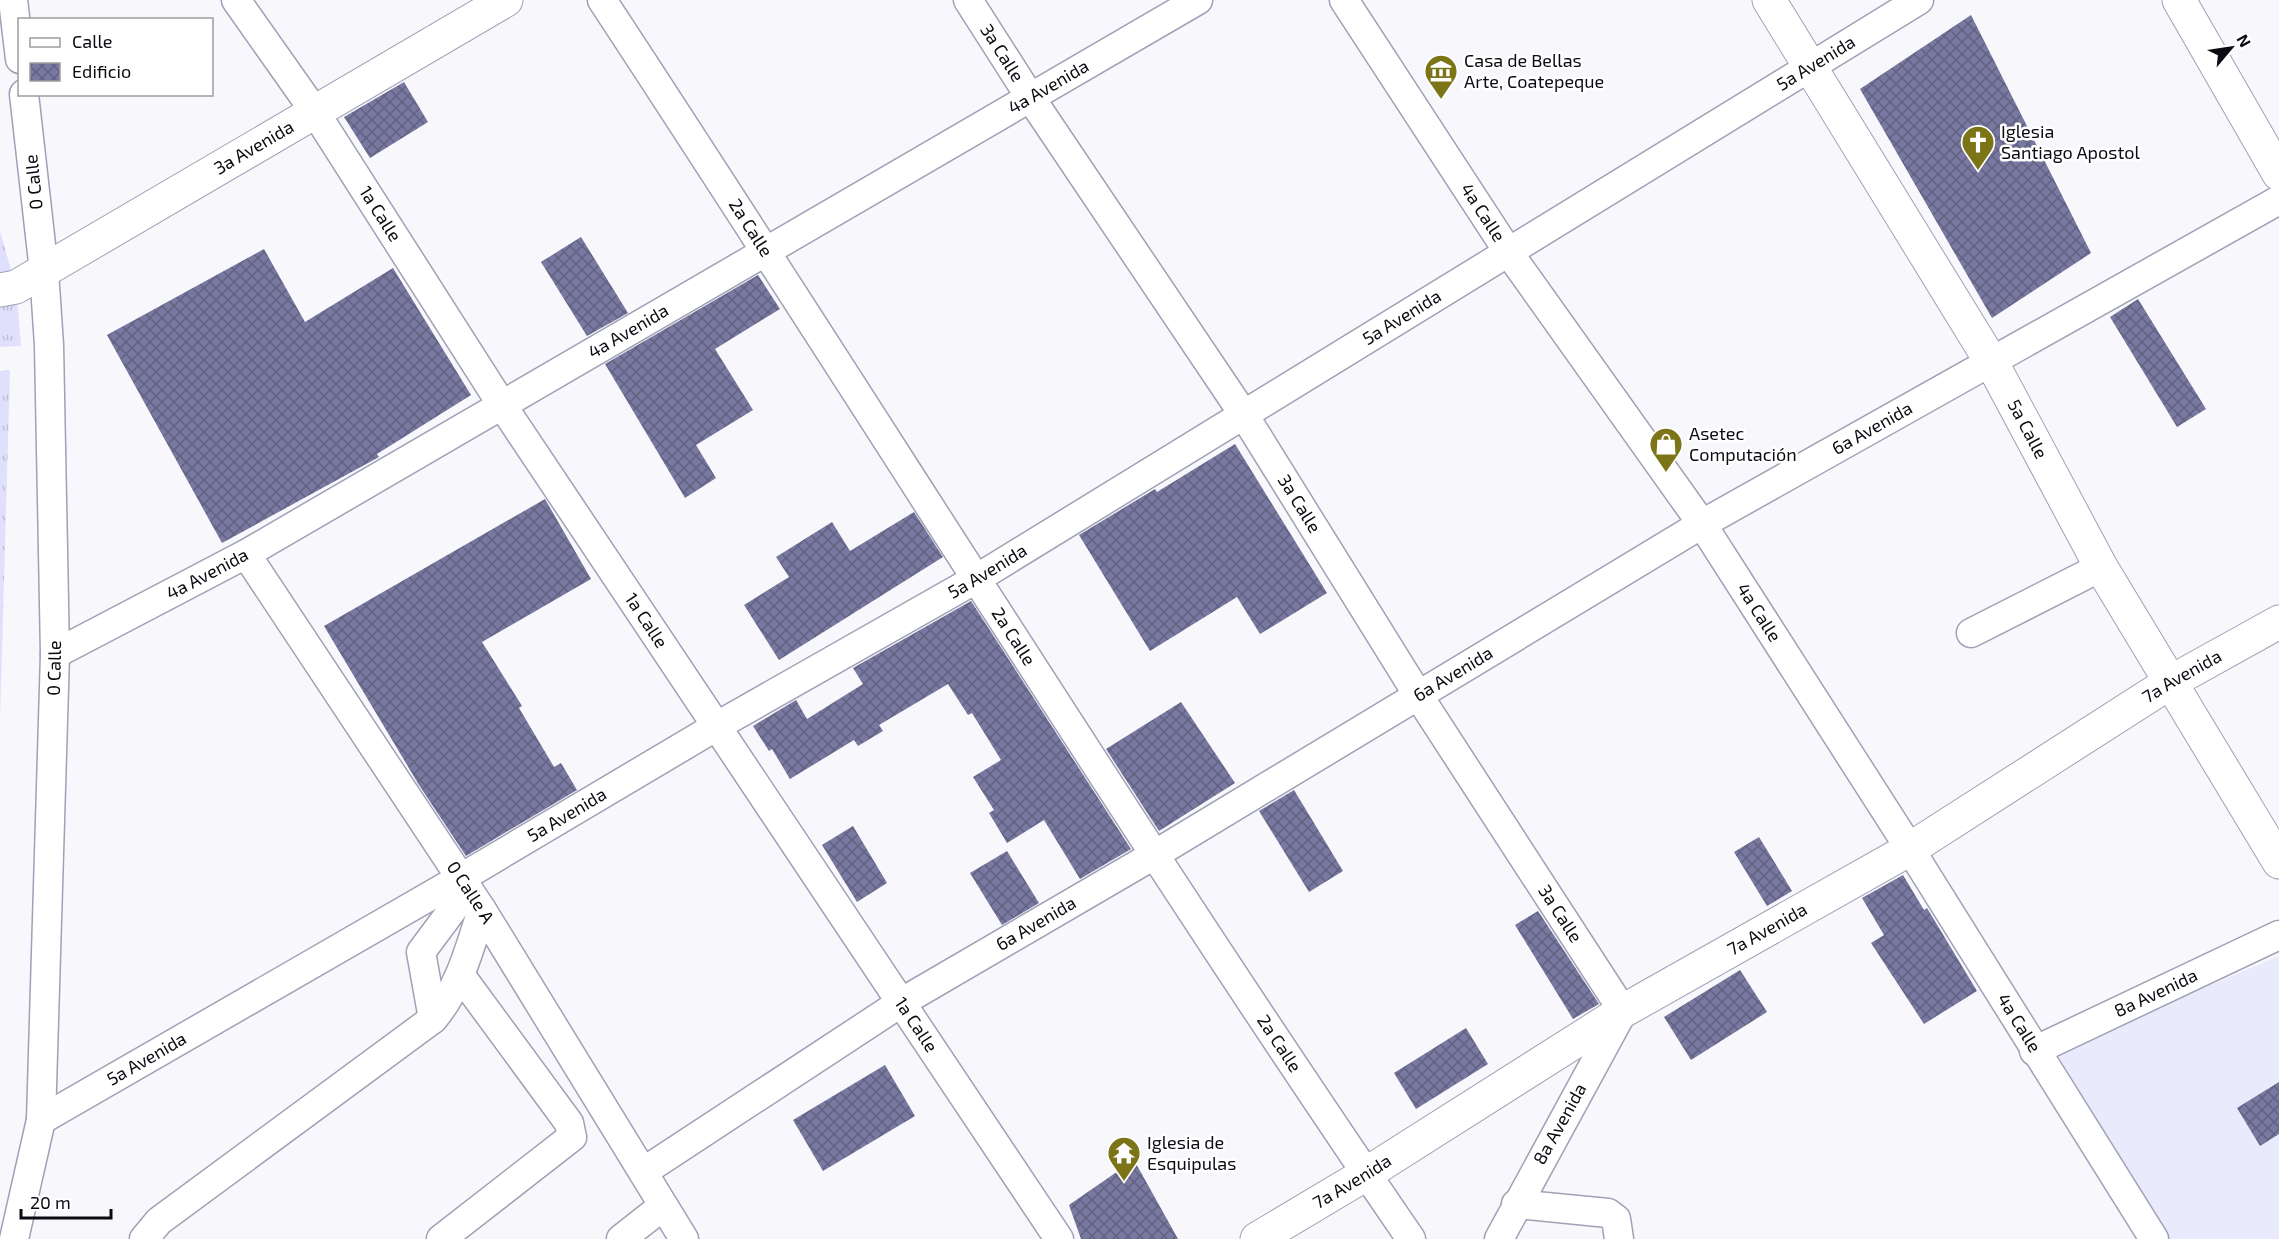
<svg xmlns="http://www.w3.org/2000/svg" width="2279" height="1239" font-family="'Exo 2',sans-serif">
<defs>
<pattern id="grass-tufts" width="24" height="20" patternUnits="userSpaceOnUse" patternTransform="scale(1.5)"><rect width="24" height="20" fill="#e0e0fc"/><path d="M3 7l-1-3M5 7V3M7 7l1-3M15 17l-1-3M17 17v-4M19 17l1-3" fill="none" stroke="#bfbfd7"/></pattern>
<pattern id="building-cross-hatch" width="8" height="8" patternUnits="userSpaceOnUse" patternTransform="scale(1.5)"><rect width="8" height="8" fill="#7878a0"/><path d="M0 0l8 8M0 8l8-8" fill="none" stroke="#616181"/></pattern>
</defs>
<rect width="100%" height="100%" fill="#f7f7fc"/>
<!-- built -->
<polygon fill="#e9eafc" points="2279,956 2279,1239 2164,1239 2056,1051"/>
<!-- grass -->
<g fill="url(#grass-tufts)">
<polygon points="0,231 16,287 21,346 0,347"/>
<polygon points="10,370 0,720 0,371"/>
</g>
<!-- building -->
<g fill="url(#building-cross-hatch)">
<polygon points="1971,15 2091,253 1992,318 1860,89"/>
<polygon points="404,82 428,122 370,158 344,117"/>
<polygon points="581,237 628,313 587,336 541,262"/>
<polygon points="264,249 305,322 393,268 471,395 377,454 379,457 222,543 107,335"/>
<polygon points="758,275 780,309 715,349 753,410 696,445 716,478 685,498 605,364"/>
<polygon points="2138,299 2206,409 2177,427 2110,317"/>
<polygon points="1235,444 1327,593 1260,634 1237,597 1150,651 1079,535 1155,489 1157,492"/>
<polygon points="545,499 591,579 482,642 522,706 519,708 554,767 561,763 577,790 466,856 419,785 324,626"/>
<polygon points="914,512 943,557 779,660 744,605 789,577 776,557 832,522 850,551"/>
<polygon points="971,601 1131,849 1080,879 1044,820 1007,843 989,813 994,810 973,777 1001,760 972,713 968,715 948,684 879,725 883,731 858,746 854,740 790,779 772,749 769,751 753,726 796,700 807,719 863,684 853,668"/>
<polygon points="1181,702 1235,783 1159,831 1106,749"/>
<polygon points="1294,790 1343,871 1309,892 1259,811"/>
<polygon points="853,826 887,883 857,902 822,845"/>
<polygon points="1759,837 1792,891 1767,906 1734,852"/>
<polygon points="1007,851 1039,903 1002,925 970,873"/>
<polygon points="1903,875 1924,910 1927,908 1977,991 1924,1024 1871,943 1884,935 1862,898"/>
<polygon points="1538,911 1599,1004 1573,1019 1515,925"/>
<polygon points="1740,970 1767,1012 1691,1060 1664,1017"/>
<polygon points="1466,1028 1488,1064 1416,1109 1394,1073"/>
<polygon points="885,1065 915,1116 823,1171 793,1120"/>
<polygon points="2279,1082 2279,1134 2260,1146 2237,1108"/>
<polygon points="1134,1160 1178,1239 1081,1239 1069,1205"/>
</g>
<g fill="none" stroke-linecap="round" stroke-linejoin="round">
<defs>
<g id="street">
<polyline points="13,0 20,59"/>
<path id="s1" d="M236,0L315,112L502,405L1059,1239"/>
<path id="s2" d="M602,0C873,412 1132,832 1411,1239"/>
<path id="s3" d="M968,0L1030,97L1244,415L1418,695L1623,1011L1499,1239"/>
<path id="s4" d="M1344,0L1509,253L1702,524L1910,849L2154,1239"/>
<path id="s5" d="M246,554L482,910L684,1239"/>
<polyline points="1971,633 2101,567"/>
<path id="s6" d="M55,654L246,554L1198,0"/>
<polyline points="433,1019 421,952 468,889"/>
<path id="s7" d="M2034,1051L2279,935"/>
<path id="s8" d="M41,1120L461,878L717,726L976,579L1919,0"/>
<path id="s9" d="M643,1172L902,1002L1154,855L1702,524L2279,200"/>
<polyline points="1516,1204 1608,1213 1616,1219 1619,1239"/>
<path id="s10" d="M14,1239L41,1120L55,654L49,345L44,271L24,94"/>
<path d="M144,1239L159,1221L433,1019C460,987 469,950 482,910"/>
<polyline points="441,1239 572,1137 569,1123 461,976"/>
<polyline points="621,1239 663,1206"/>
</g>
<g id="secondary">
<path id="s11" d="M1769,0L1992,363L2101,567L2279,862"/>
<polyline points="2179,0 2279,174"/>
<path id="s12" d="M0,290L16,287L506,0"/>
<path id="s13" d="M1257,1239L1366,1174L1623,1011L1910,849L2169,683L2279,622"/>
</g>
</defs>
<!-- street casing -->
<use href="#street" stroke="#a0a0b6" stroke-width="31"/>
<!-- secondary casing -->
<use href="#secondary" stroke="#a0a0b6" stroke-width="35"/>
<!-- street -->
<use href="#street" stroke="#fff" stroke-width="28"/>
<!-- secondary -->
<use href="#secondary" stroke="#fff" stroke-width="33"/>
</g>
<!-- icons -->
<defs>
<symbol id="museum-pin" viewBox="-11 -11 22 30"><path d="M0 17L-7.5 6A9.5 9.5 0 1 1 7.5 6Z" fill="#7c7518" stroke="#fff"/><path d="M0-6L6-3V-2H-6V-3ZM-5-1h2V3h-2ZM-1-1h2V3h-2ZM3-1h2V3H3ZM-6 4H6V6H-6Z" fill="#fff"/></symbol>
<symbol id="church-pin" viewBox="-11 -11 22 30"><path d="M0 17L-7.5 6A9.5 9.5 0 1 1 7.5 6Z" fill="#7c7518" stroke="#fff"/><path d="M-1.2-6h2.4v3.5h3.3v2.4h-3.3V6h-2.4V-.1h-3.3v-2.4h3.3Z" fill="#fff"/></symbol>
<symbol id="shop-pin" viewBox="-11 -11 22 30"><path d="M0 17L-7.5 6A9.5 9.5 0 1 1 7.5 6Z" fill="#7c7518" stroke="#fff"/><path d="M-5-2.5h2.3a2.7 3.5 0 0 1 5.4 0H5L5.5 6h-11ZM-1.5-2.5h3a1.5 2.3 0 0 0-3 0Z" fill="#fff"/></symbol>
<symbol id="temple-pin" viewBox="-11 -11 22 30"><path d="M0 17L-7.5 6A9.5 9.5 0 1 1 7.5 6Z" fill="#7c7518" stroke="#fff"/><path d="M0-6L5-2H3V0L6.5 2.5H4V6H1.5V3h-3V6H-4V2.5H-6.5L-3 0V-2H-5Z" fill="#fff"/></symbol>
</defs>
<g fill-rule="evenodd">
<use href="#museum-pin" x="1422" y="52" width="38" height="52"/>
<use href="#church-pin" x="1959" y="123" width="38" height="52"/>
<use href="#shop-pin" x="1647" y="425" width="38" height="52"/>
<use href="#temple-pin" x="1105" y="1134" width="38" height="52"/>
</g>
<g text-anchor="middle" stroke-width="5" stroke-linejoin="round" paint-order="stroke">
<!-- street labels -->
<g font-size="18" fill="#0b0b12" stroke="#fff">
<text dy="6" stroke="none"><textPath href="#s3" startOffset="63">3a Calle</textPath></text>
<text dy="6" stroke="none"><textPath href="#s8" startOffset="2066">5a Avenida</textPath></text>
<text dy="6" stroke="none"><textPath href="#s6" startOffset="1144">4a Avenida</textPath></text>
<text dy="6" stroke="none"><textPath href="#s12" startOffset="292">3a Avenida</textPath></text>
<text transform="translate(34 182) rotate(-96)" y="6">0 Calle</text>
<text dy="6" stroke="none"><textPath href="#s4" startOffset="254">4a Calle</textPath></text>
<text dy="6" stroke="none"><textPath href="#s1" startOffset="258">1a Calle</textPath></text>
<text dy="6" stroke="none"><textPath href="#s2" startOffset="272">2a Calle</textPath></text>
<text dy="6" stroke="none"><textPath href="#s8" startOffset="1580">5a Avenida</textPath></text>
<text dy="6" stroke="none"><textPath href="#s6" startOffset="658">4a Avenida</textPath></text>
<text dy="6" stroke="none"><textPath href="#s9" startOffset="1437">6a Avenida</textPath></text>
<text dy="6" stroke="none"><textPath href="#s11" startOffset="501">5a Calle</textPath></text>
<text dy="6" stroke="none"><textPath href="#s3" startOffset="603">3a Calle</textPath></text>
<text dy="6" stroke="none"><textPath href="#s8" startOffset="1094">5a Avenida</textPath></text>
<text dy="6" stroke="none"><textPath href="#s6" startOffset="172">4a Avenida</textPath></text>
<text dy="6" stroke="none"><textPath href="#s4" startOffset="740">4a Calle</textPath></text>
<text dy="6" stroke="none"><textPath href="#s1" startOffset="744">1a Calle</textPath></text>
<text dy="6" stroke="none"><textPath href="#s2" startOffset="758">2a Calle</textPath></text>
<text dy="6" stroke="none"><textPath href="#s10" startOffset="574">0 Calle</textPath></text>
<text dy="6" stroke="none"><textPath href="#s9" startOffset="951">6a Avenida</textPath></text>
<text dy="6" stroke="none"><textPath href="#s13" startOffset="1083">7a Avenida</textPath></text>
<text dy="6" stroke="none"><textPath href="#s8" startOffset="608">5a Avenida</textPath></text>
<text dy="6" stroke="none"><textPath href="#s5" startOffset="406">0 Calle A</textPath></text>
<text dy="6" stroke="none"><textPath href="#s3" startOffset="1089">3a Calle</textPath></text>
<text dy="6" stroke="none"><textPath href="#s9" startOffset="465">6a Avenida</textPath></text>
<text dy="6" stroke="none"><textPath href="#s13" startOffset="597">7a Avenida</textPath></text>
<text dy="6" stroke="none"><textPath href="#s7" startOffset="135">8a Avenida</textPath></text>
<text dy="6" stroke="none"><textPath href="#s1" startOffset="1230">1a Calle</textPath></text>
<text dy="6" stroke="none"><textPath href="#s4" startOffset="1226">4a Calle</textPath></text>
<text dy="6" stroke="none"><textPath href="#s2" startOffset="1244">2a Calle</textPath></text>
<text dy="6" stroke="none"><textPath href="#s8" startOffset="122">5a Avenida</textPath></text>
<text transform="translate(1560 1124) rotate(-61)" y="6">8a Avenida</text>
<text dy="6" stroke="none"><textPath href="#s13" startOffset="111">7a Avenida</textPath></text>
</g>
<!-- poi labels -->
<g font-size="18" fill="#0b0b12" stroke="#fff" text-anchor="start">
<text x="1464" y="67">Casa de Bellas<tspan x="1464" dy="21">Arte, Coatepeque</tspan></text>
<text x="2001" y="138">Iglesia<tspan x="2001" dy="21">Santiago Apostol</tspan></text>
<text x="1689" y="440">Asetec<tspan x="1689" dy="21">Computación</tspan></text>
<text x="1147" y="1149">Iglesia de<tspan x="1147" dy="21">Esquipulas</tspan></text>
</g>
</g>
<!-- legend -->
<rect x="18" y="18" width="195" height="78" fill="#ffffff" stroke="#9d9da0" stroke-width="1.5"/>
<rect x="30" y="38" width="30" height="9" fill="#ffffff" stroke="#9d9da0" stroke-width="1.5"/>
<text x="72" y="48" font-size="18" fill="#0b0b12">Calle</text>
<rect x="30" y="63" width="30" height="18" fill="url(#building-cross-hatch)" stroke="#9d9da0" stroke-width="1.5"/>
<text x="72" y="78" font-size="18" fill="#0b0b12">Edificio</text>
<!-- north arrow -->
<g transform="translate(2231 48) rotate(61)" stroke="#ffffff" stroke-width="4.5" paint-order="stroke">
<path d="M0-4.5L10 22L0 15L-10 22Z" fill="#0b0b12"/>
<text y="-9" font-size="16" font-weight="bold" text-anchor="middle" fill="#0b0b12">N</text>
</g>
<!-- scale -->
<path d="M21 1209v9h90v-9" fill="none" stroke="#0b0b12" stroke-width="3"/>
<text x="30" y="1209" font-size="18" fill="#0b0b12" stroke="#ffffff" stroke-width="4.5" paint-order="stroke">20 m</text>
</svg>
